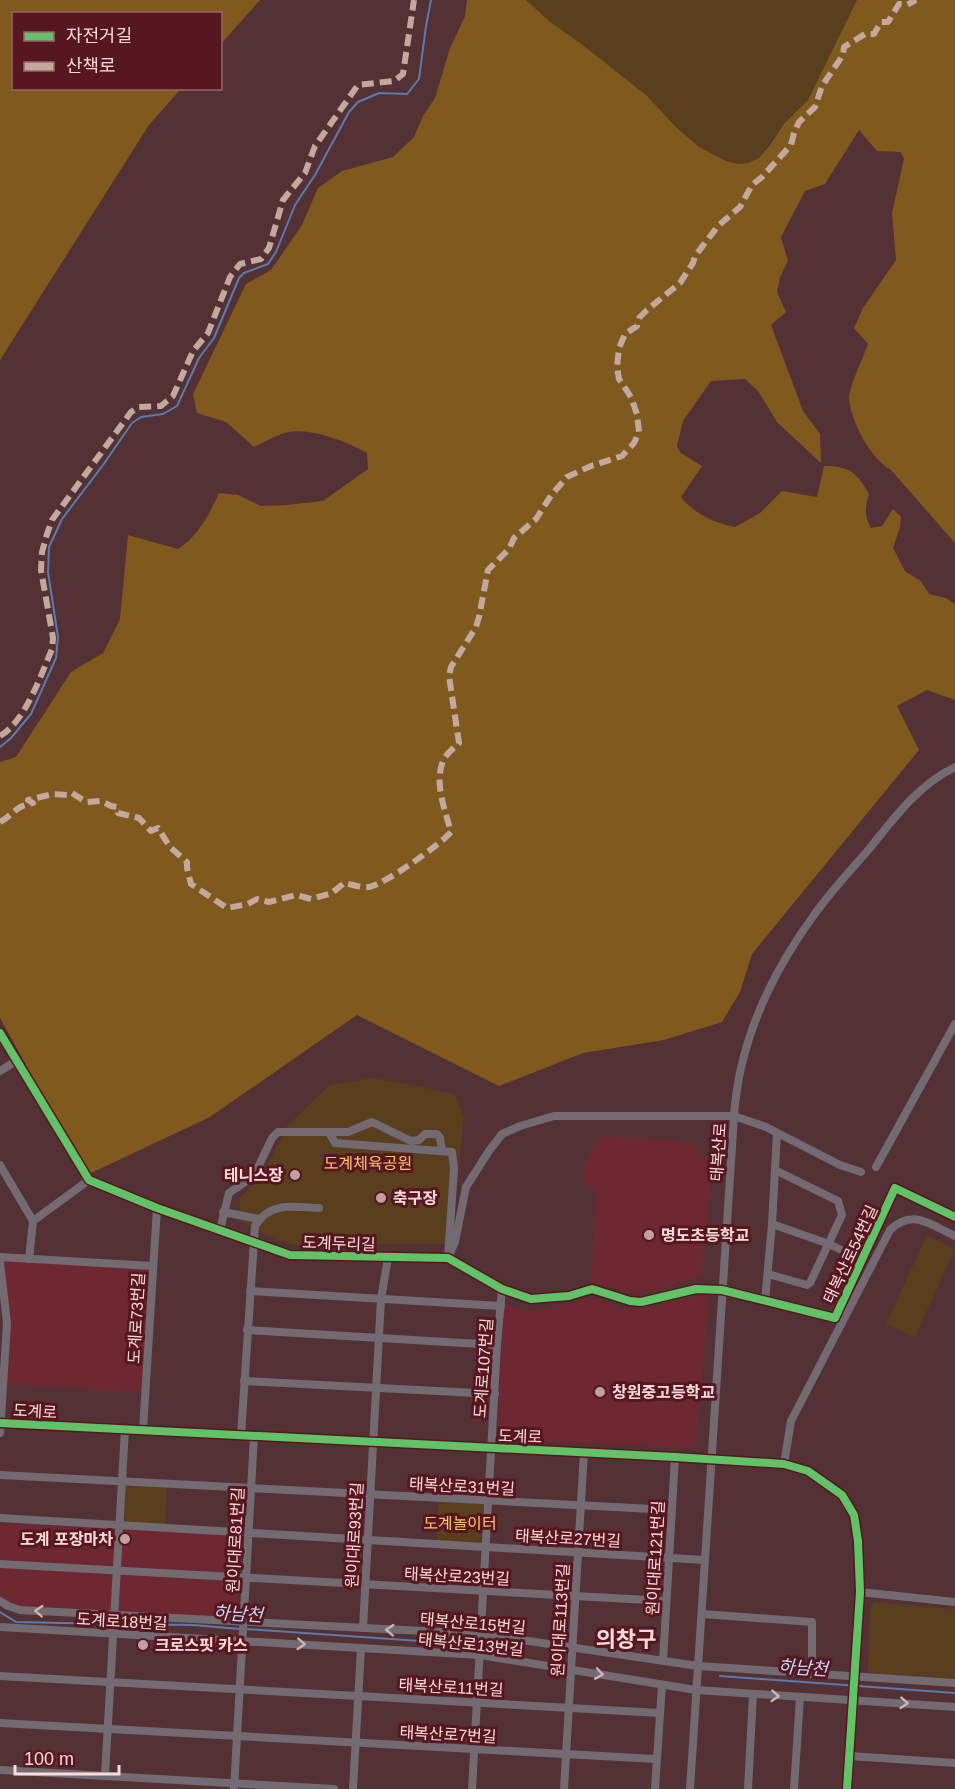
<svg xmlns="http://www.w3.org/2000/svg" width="955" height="1789" font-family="Helvetica,'Noto Sans KR',sans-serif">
<rect width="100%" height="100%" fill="#543135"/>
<!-- built -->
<g fill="#6d2831">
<polygon points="602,1136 672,1140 693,1144 711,1165 710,1195 701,1275 646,1293 627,1294 612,1287 591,1284 596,1193 582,1177 588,1157"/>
<polygon points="0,1257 152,1266 148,1393 3,1384 7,1323"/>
<polygon points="702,1295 709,1302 696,1447 497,1441 504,1304 525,1311 565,1305 585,1298 600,1300 624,1309 649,1307"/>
<polygon points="0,1524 117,1528 241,1536 237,1620 20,1608 1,1597 0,1595"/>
</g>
<!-- green -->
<g fill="#593f1e">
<polygon points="526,0 857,0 808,100 775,136 759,158 748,163 738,164 726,161 699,147 623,77 549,21"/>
<polygon points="372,1078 408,1084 455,1094 464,1118 450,1244 297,1245 276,1240 239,1221 240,1198 263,1173 287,1126 330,1085"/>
<polygon points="927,1235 955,1249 915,1337 886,1324"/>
<polygon points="126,1484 167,1487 165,1527 124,1525"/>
<polygon points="438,1502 484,1504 481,1542 437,1541"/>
<polygon points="874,1602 955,1609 955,1679 873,1674 868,1671 870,1609"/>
</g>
<!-- forest -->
<g fill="#80591e">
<polygon points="0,0 260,0 221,44 220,14 14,14 14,88 181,89 149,125 0,360"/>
<path d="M467,0H526L549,21L584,46L647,96L676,127L699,147L726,161L738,164L748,163L759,158L770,145L784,124L808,100L857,0H955V543L891,470C870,458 851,422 849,398C849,388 864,355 868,344L854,328L863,308L896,260L892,213L904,159L901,152L877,151L859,130L825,184L805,191L781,237L788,261L780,277L777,292L786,312L771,325L803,411L820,434L821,463L777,422L758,391L745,379L711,381L683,421L677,446L681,453L702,466L681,497C694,514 715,523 735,527L760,513L782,491L817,497L824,466C850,466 857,473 869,494C865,508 864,515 871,528L882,526L893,509L901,517L900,527L893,548L905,571L921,581L929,594L946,598L955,604V700L927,690L897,706L919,750L752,954L740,992L722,1022L664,1040L583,1053L499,1086L357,1015L210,1117L87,1175L0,1018V762L16,757L71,672L103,653L120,619L128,535L178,549C198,536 209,515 219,493L238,495L261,506L287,505L323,501L368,469L367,453C347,442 313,428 289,432C278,434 265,442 254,447L226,422L197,413L193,394L246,284L271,270L302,225L318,188L342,171L393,157L414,137L423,116L435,98L450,48L465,16Z"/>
</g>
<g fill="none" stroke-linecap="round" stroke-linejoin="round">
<!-- stream -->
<g stroke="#597cae" stroke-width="2">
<polyline points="0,747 11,738 31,714 56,658 58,637 48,572 49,547 62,519 103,465 132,423 141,417 163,414 177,406 199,358 214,338 239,278 244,273 268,264 276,252 295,205 315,175 349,112 358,102 379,93 407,94 419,79 426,26 431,0"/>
<polyline points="0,1612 16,1622 111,1624"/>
<polyline points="117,1624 193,1625 240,1629"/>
<polyline points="246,1629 477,1645"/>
<polyline points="720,1676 955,1693"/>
</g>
<!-- minor -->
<g stroke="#746a72" stroke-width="8">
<polyline points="0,1033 89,1180 157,1208 290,1255 448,1258 502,1289 531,1299 569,1296 592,1289 630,1301 641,1302 696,1289 722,1290 835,1318 895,1188 955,1217"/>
<polyline points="0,1071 16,1061"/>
<polyline points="329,1132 335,1143 452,1152 454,1169 448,1257"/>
<polyline points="0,1165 33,1221 29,1259"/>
<polyline points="876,1167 955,1024"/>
<polyline points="223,1212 259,1219"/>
<polyline points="33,1221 89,1180"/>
<polyline points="772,1224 777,1133"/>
<polyline points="220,1230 229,1193 254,1176 272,1138 278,1132 348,1132 372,1122 411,1141 419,1140 425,1134 437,1134 440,1138 442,1151"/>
<polyline points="0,1257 152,1266"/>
<polyline points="448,1258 455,1242 466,1187 489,1151 502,1134 520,1126 554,1116 734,1116 766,1127 840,1165 861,1172"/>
<polyline points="0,1262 7,1323 0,1433"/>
<polyline points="768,1274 807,1285 810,1283 842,1215 838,1201 775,1170"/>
<polyline points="250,1291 501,1306"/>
<polyline points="765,1301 772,1224 829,1244 862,1260"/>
<polyline points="247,1330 497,1345"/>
<polyline points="244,1381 495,1394"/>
<polyline points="0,1423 675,1457 784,1464 808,1471 842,1495 854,1515 858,1541 860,1592 847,1789"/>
<polyline points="143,1430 157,1208"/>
<path d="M241,1435L255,1226C270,1201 294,1207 319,1208"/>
<path d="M784,1464L791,1421L890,1230C913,1208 931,1225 955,1236"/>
<polyline points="0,1475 671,1510"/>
<polyline points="0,1518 705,1560"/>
<polyline points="0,1564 666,1601"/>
<polyline points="860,1592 955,1602"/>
<polyline points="0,1601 8,1606 20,1610 481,1634 698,1666 955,1683"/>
<polyline points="702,1614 812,1622 812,1674"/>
<polyline points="0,1627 480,1655 696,1690 955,1707"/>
<polyline points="363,1628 381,1299 388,1258"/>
<polyline points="663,1661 675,1457"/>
<polyline points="0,1676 660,1713"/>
<polyline points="0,1723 656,1759"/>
<polyline points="850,1756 955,1763"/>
<polyline points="0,1770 334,1789"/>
<polyline points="105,1775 125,1429"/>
<polyline points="234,1789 254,1436"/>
<polyline points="353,1789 361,1648"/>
<polyline points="472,1789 497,1345 502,1289"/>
<polyline points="564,1789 584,1452"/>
<polyline points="655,1789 662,1685"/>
<path d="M690,1789L734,1116C739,1042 771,974 814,915C831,891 851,870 870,848C894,818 919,784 955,767"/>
<polyline points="748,1789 753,1694"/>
<polyline points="794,1789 800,1697"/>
</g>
<!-- quiet -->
<g stroke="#c3a89e" stroke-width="6" stroke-dasharray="12 6" stroke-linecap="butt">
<path d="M0,736C25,722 41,675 52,649L53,638L41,570L42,552L47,534L52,520L131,412L139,407L161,406L173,396L193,351L208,333L230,277L240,264L261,259L269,248L283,200L305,173L315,146L358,85L394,81L403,74L414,0"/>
<path d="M0,822C15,814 14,806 33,803L28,800L53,794L68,795L72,793L86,802L101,801L111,806L117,807L118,813L139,818L151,831L158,828L170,847L187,862V868L191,884L227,908L248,904L257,899L269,902L296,895L311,899L332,893L344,883C351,884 361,888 368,887C383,886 441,844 451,832C445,810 434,783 443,761C446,754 454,748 459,743L449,676L451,667L476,627L479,617L488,570L509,549L514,538L536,519L552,494L567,477L591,466L622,456L634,443L639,432L637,414L631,397L619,379L617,367L619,348L625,334L637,326L639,318L647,310L680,283L693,263L695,256L718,226L740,207L752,185L762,177L791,145L794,133L799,122L815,107L822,86L843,55L844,47L865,34H874L881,22H888L899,4L907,5L916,0"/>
</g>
<defs>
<g id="cycleway">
<polyline points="0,1033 89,1180 157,1208 290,1255 448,1258 502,1289 531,1299 569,1296 592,1289 630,1301 641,1302 696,1289 722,1290 835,1318 895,1188 955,1217"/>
<polyline points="0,1423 675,1457 784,1464 808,1471 842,1495 854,1515 858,1541 860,1592 847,1789"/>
</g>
</defs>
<!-- cycleway casing -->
<use href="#cycleway" stroke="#571720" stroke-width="11"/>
<!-- cycleway -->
<use href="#cycleway" stroke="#61c268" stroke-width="8"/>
</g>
<!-- one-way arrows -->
<defs><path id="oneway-chevron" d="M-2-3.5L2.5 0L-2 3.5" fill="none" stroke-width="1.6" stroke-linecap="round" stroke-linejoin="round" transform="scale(1.5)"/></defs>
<g stroke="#cdb3b7">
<use href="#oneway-chevron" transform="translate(39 1611) rotate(-177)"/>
<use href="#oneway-chevron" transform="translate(390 1630) rotate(-177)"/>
<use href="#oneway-chevron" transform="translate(301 1644) rotate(3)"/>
<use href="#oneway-chevron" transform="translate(599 1674) rotate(10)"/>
<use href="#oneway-chevron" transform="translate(775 1696) rotate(4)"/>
<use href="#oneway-chevron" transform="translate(904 1703) rotate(4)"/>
</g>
<!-- markers -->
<g fill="#c2a0a2" stroke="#571720" stroke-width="2">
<circle cx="295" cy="1175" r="6"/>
<circle cx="381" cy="1198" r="6"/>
<circle cx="649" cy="1235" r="6"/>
<circle cx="600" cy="1392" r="6"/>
<circle cx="125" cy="1539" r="6"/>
<circle cx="143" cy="1645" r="6"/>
</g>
<g text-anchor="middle" stroke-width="6" stroke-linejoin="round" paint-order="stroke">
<!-- street labels -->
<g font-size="16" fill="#fddbdc" stroke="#571720">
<text transform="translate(718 1152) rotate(-86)" y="6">태복산로</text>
<text transform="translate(339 1243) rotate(2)" y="6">도계두리길</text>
<text transform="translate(850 1254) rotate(-65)" y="6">태복산로54번길</text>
<text transform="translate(136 1318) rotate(-87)" y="6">도계로73번길</text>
<text transform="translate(483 1368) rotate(-86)" y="6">도계로107번길</text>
<text transform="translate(35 1411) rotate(3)" y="6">도계로</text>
<text transform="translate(520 1436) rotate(2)" y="6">도계로</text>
<text transform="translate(462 1486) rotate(3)" y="6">태복산로31번길</text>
<text transform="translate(354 1535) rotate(-87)" y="6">원이대로93번길</text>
<text transform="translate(568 1538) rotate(3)" y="6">태복산로27번길</text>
<text transform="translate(235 1540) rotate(-87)" y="6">원이대로81번길</text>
<text transform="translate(655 1558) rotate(-87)" y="6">원이대로121번길</text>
<text transform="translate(457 1576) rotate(3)" y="6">태복산로23번길</text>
<text transform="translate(560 1620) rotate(-87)" y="6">원이대로113번길</text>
<text transform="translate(122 1621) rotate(3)" y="6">도계로18번길</text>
<text transform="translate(473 1623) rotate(5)" y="6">태복산로15번길</text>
<text transform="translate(471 1644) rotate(6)" y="6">태복산로13번길</text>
<text transform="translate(451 1687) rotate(3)" y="6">태복산로11번길</text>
<text transform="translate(448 1734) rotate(3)" y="6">태복산로7번길</text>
</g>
<!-- park labels -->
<g font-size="16" fill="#fec369" stroke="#571720">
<text x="368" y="1169">도계체육공원</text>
<text x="460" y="1529">도계놀이터</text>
</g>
<!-- poi labels -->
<g font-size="16" font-weight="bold" fill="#fddbdc" stroke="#571720" text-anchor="start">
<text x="283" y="1181" text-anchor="end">테니스장</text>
<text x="393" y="1204">축구장</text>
<text x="661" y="1241">명도초등학교</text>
<text x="612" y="1398">창원중고등학교</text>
<text x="113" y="1545" text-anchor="end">도계 포장마차</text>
<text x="155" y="1651">크로스핏 카스</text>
</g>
<!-- water labels -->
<g font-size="18" font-style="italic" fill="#c2d9f9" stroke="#571720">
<text transform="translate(238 1614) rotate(4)" y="6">하남천</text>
<text transform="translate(803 1668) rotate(4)" y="6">하남천</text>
</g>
<!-- district labels -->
<g font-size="22" font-weight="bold" fill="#fddbdc" stroke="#571720">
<text x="626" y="1647">의창구</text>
</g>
</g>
<!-- legend -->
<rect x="12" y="12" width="210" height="78" fill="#571720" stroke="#99656b" stroke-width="1.5"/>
<rect x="24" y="32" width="30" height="9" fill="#61c268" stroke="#99656b" stroke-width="1.5"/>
<text x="66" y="42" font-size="18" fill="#fddbdc">자전거길</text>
<rect x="24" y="62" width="30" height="9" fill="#c3a89e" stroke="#99656b" stroke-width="1.5"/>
<text x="66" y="72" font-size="18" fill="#fddbdc">산책로</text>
<!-- scale -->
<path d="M15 1765v9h104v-9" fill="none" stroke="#fddbdc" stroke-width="3"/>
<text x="24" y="1765" font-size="18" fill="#fddbdc" stroke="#571720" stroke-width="4.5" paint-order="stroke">100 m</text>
</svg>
